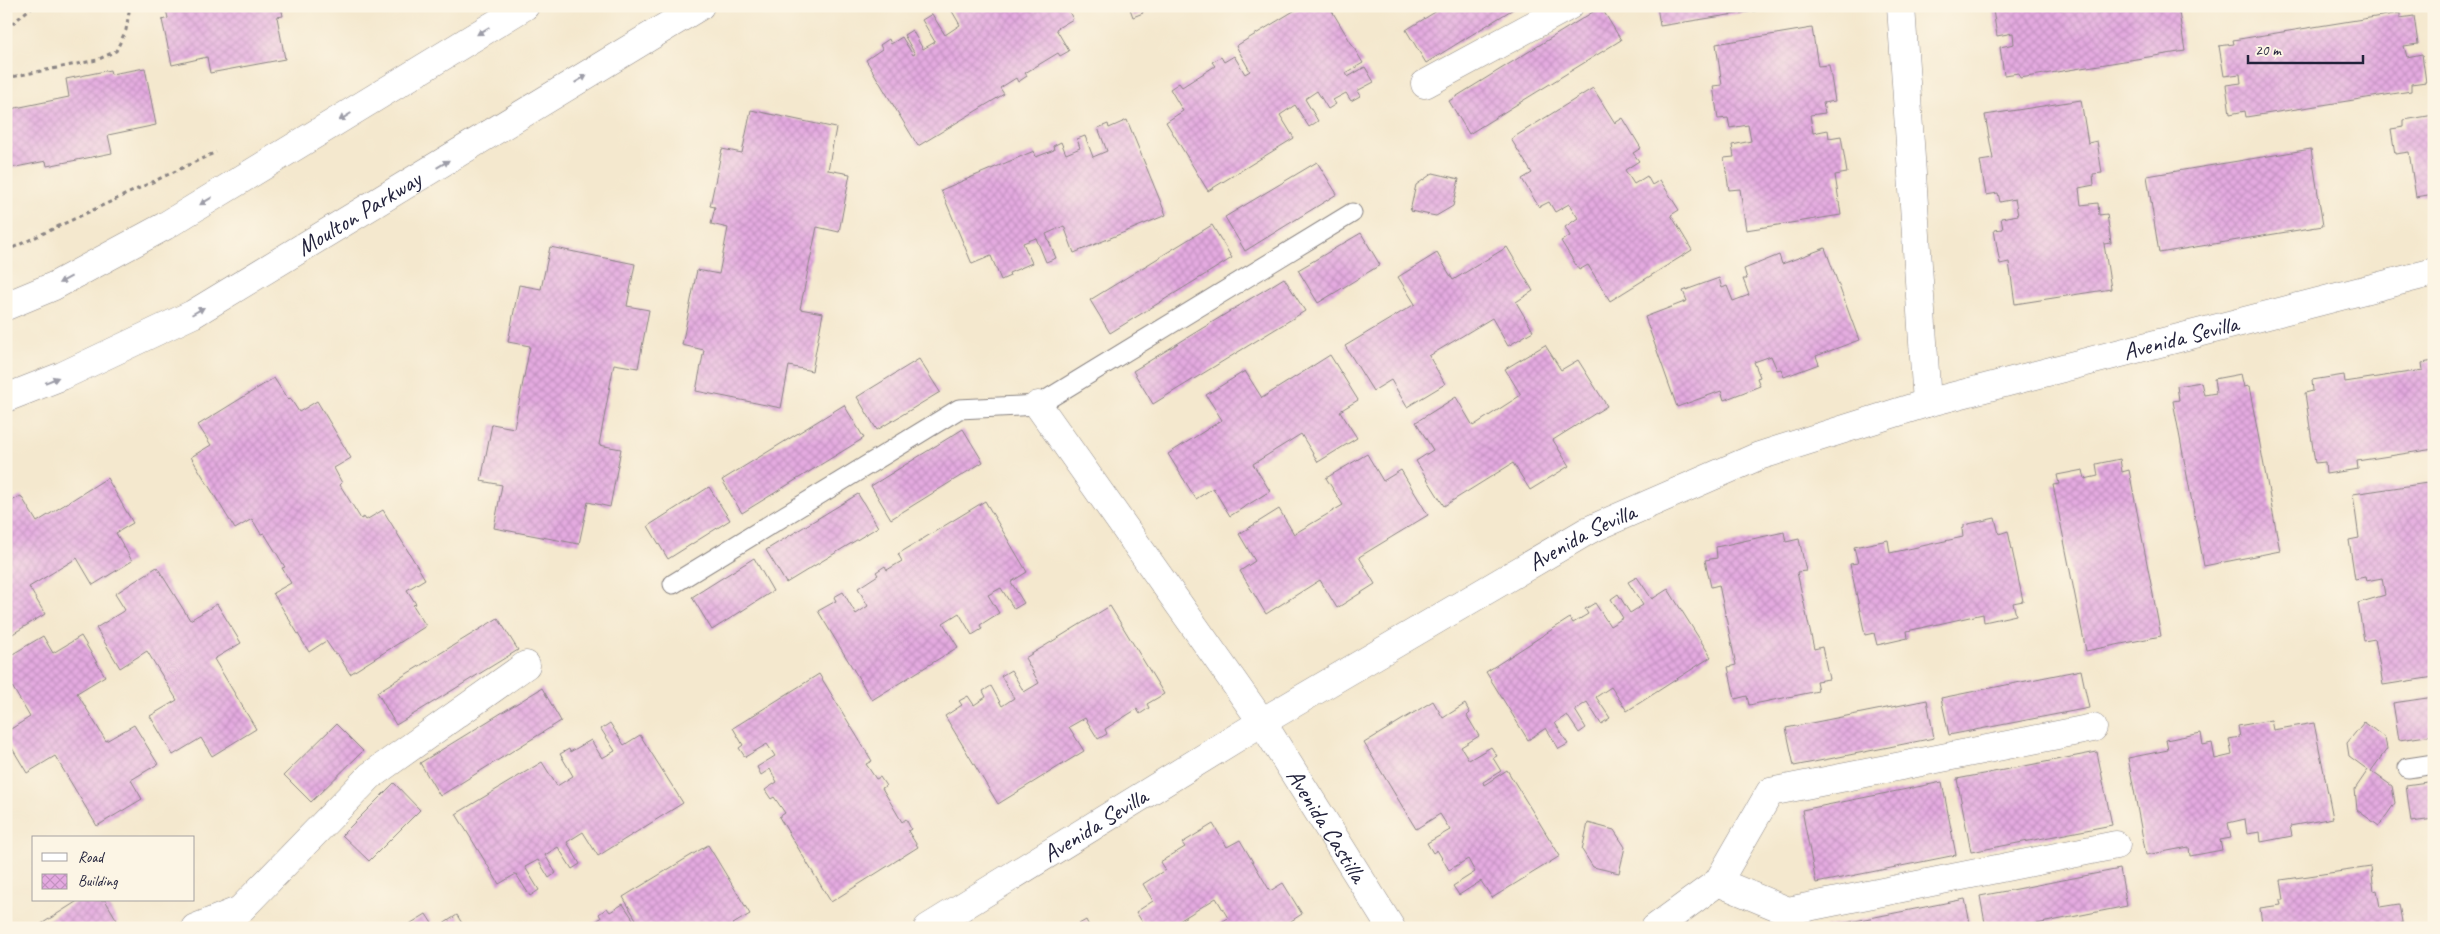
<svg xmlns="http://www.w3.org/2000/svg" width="2440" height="934" font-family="Caveat,sans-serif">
<defs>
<pattern id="building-cross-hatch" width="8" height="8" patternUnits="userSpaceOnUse" patternTransform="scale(1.25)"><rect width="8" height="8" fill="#e4aae0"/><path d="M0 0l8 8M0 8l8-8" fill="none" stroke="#c392c1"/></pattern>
</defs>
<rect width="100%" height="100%" fill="#fcf5e5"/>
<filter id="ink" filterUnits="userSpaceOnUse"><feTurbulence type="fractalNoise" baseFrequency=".02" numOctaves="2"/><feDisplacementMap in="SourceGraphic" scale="10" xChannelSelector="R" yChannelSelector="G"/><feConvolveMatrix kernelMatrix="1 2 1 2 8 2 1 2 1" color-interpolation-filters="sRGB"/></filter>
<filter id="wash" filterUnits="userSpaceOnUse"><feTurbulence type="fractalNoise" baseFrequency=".0096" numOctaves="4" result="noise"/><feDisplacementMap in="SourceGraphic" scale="20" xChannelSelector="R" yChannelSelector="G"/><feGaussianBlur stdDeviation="1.12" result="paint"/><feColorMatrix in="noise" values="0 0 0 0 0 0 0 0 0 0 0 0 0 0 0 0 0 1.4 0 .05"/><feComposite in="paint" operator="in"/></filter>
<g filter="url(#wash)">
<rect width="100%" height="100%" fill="#f4e8ce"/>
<g id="blocks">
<!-- building -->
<g fill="url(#building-cross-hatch)">
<polygon points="165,6 281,6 283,16 277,17 285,59 210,73 207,57 172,65 162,20 168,18"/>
<polygon points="949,6 1066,6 1073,19 1056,29 1069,51 1060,56 1058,53 1025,73 1027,76 1018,82 1016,78 1000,88 1004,94 918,146 866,60 882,49 880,45 889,39 891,44 902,37 913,55 915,54 904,35 912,30 923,49 935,42 922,20 932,14 945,35 960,25"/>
<polygon points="1129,6 1140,6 1143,13 1133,17"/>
<polygon points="1302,6 1329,6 1363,63 1346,73 1348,77 1365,67 1374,82 1357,91 1360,96 1351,101 1346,93 1333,100 1336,104 1328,109 1317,91 1305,99 1318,121 1309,127 1295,105 1280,115 1294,138 1208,191 1166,122 1183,111 1170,89 1179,83 1182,87 1215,66 1212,62 1221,57 1224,62 1234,56 1245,74 1250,71 1236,46"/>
<polygon points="1445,6 1518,6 1426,63 1406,30"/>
<polygon points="1657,6 1779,6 1779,7 1660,26"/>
<polygon points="2008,6 2178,6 2185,51 2020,78 2019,73 2004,75 2000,47 2014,44 2013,33 1997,36 1993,10"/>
<polygon points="1601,7 1621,40 1469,134 1449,101"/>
<polygon points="2400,13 2400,18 2414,16 2418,44 2404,46 2407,57 2422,54 2426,82 2411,84 2411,91 2246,117 2245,111 2230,114 2226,85 2241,83 2240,74 2224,76 2219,46 2234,44 2233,40"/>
<polygon points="1812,28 1818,66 1829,65 1835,101 1823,103 1825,113 1810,115 1813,133 1828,130 1829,138 1841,136 1847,173 1835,175 1841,215 1746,230 1740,189 1729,190 1724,158 1734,157 1732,145 1751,141 1748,125 1730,128 1728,118 1718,119 1713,86 1722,85 1716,44"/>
<polygon points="145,68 156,125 108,135 112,153 47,166 46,161 6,169 6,110 69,97 66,79 110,70 111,74"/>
<polygon points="1593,88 1615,123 1623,118 1641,148 1633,153 1639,161 1625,170 1634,184 1647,176 1652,185 1660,180 1679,210 1671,215 1692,250 1610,301 1588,265 1579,270 1561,241 1570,236 1565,227 1578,218 1569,204 1555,212 1549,202 1539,207 1522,179 1532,173 1511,139"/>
<polygon points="2081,100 2088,143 2097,141 2102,173 2093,174 2094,185 2079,188 2081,205 2098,203 2099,215 2107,214 2111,243 2104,244 2111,289 2015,304 2009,262 2000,264 1994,230 2003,229 2001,218 2018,215 2015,199 2000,202 1998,193 1986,195 1980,161 1993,159 1985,115"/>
<polygon points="751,110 836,128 828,170 850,174 839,232 817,227 800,309 823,313 812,371 789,366 781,408 696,391 704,350 682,345 697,270 719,274 728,228 711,224 715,207 710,206 722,149 742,153"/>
<polygon points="2434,115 2434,194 2416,197 2409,152 2395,154 2391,129 2404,127 2404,120"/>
<polygon points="1127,120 1166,215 1074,253 1064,226 1046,234 1056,258 1046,262 1036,238 1023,243 1032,263 1009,273 1010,276 1001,280 991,256 972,264 941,190 1034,151 1036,157 1054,150 1053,146 1061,142 1066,154 1080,148 1077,139 1085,136 1093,157 1107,151 1098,128 1108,124 1109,128"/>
<polygon points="2311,149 2323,226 2159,253 2147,176"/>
<polygon points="1317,162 1337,194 1245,251 1225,217"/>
<polygon points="1433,173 1459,179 1453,206 1436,216 1410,211 1416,185"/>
<polygon points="1212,225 1232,258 1110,333 1090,300"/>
<polygon points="1361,233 1380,265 1318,303 1298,270"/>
<polygon points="550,247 635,264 627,306 649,310 638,368 614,364 599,445 621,449 610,507 588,502 579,544 494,528 502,485 481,481 492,424 514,428 530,346 508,342 519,285 541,289"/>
<polygon points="1507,247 1533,291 1516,302 1533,331 1508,346 1492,318 1429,356 1445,384 1407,407 1391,380 1373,391 1345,346 1415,304 1398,277 1437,253 1453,280"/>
<polygon points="1825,248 1859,340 1816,356 1819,364 1784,377 1781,369 1777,370 1771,356 1754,362 1760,377 1757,378 1760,386 1724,400 1721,391 1677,407 1645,317 1687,301 1683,291 1719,278 1722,288 1727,286 1733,301 1749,295 1743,279 1747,279 1744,269 1779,255 1782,264"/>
<polygon points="1284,278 1305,311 1153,404 1133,371"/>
<polygon points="1545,345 1561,370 1578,360 1607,406 1553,440 1569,466 1530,490 1513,463 1444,506 1416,461 1433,450 1416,422 1456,397 1473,426 1521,395 1505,369"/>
<polygon points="1330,355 1358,400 1340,411 1357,438 1318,462 1301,434 1253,464 1270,491 1230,516 1213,488 1196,499 1168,454 1222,420 1206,395 1245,371 1262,398"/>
<polygon points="919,359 940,392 877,430 857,397"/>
<polygon points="2434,361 2434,449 2357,461 2358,469 2326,474 2325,462 2315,463 2305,393 2313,391 2312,380 2344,375 2345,382 2423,370 2422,363"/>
<polygon points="2241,374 2244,387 2249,386 2280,551 2204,566 2173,401 2179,400 2177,386 2201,382 2204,395 2216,393 2214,379"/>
<polygon points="274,378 288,400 290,398 299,412 317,401 351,458 334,468 342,483 340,485 361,519 364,517 366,520 383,510 425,579 407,590 416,604 413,605 426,626 350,674 337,653 335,654 326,641 309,652 273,593 291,583 282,568 285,567 264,533 261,534 252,519 235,529 191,457 211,445 198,425"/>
<polygon points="844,405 864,438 742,513 722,480"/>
<polygon points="963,429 983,462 891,519 871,486"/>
<polygon points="1367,454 1383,481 1401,470 1428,515 1359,557 1375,584 1337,608 1320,580 1266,614 1240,571 1255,561 1239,534 1279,509 1294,534 1343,505 1326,478"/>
<polygon points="2120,459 2122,472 2129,470 2161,636 2086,651 2053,485 2059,484 2057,475 2083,470 2085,479 2098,476 2096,464"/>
<polygon points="107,478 133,523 116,533 132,561 93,585 77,558 29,587 45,614 6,638 6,504 21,496 37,522"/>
<polygon points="2434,482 2434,677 2383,685 2375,639 2364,641 2358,603 2385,595 2382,578 2366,581 2365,577 2355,579 2349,540 2359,538 2353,494"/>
<polygon points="709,487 730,520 668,559 648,526"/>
<polygon points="858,494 878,527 786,583 766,550"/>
<polygon points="985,501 1027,572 1011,582 1024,603 1014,609 1001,588 988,595 999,613 980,625 982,629 972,635 959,613 943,623 958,647 872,700 818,611 836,601 834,597 843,592 856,614 868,606 858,588 878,575 876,572 885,566 887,570 902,561 898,554"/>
<polygon points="1995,518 1999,534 2008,531 2023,601 2013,603 2016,615 1984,622 1983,614 1907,631 1908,638 1877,645 1874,633 1865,635 1850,564 1858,563 1854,547 1888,540 1890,553 1963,537 1962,529 1964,528 1964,525"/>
<polygon points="1784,532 1786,542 1799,539 1806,571 1797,572 1814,649 1822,647 1829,679 1816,681 1818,691 1749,705 1747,696 1735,699 1728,667 1736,665 1719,585 1711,587 1705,560 1717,558 1716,547"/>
<polygon points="754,558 773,591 712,630 692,597"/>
<polygon points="157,567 190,620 217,604 241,643 214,659 256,729 212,756 201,738 173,755 150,716 177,700 147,651 120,668 96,628 125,610 115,594"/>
<polygon points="1637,577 1652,599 1668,589 1711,657 1627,711 1611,687 1596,697 1610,718 1601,724 1587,702 1575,710 1586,728 1579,733 1567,715 1555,723 1568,744 1559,749 1546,728 1528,740 1486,672 1570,618 1573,623 1588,614 1585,609 1595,603 1610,626 1623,618 1611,599 1618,594 1630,613 1643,605 1628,582"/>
<polygon points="1110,606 1164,694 1147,704 1149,708 1140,714 1137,709 1105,729 1107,734 1098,739 1085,718 1069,727 1084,751 998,804 945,716 962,705 959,701 968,696 974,705 986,697 983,691 991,686 1002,706 1014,698 1001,676 1011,670 1024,692 1039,683 1025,658"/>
<polygon points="498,618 518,650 396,725 377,692"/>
<polygon points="43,636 53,653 81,636 105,676 77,693 106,741 134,725 158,764 131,780 142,799 97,826 55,756 27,773 6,738 6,732 30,717 6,676 6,658"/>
<polygon points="2081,670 2089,708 1949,735 1941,698"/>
<polygon points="819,674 872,761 866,764 876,779 880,777 886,786 882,788 902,822 906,819 911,829 908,831 918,847 831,902 779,817 785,813 774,797 771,799 765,790 777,782 770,769 761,775 757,767 775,756 767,744 745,757 739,748 743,745 733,728"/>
<polygon points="542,688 561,721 440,796 420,763"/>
<polygon points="2434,697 2434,735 2399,740 2393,703"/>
<polygon points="1927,700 1934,738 1794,766 1786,728"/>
<polygon points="1433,701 1443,718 1465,704 1470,713 1467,716 1479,736 1461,747 1469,760 1491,747 1497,756 1493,758 1501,771 1483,782 1484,785 1507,770 1560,856 1492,898 1481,881 1459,895 1453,886 1475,872 1468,859 1449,870 1437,850 1433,853 1427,843 1450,830 1440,814 1416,829 1364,743"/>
<polygon points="2271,720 2273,730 2314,723 2333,818 2290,826 2292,836 2261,842 2260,832 2247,834 2245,819 2228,823 2231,838 2220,840 2222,850 2190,856 2189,847 2146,855 2128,758 2168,750 2166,740 2201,733 2203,745 2212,743 2215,759 2232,755 2229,739 2240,737 2238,726"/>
<polygon points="2364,722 2385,738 2387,749 2371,771 2392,786 2395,803 2379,826 2357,810 2355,789 2368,770 2349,756 2347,743"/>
<polygon points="610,723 624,745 640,735 683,803 598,856 583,832 567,842 580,864 572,869 558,847 545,855 556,873 549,878 538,860 525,867 539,890 530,896 516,874 499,884 456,814 542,762 557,786 573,776 560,754 569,749 570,752 591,740 602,758 615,751 601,729"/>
<polygon points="336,724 363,751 311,802 284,775"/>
<polygon points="2097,752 2112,825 1971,852 1957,779"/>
<polygon points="2434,781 2434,819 2411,822 2406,785"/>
<polygon points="1942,782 1956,855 1816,883 1802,810"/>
<polygon points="394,783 420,810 369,861 342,835"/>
<polygon points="1588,823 1614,830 1625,847 1619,873 1593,867 1582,850"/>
<polygon points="1213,824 1227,847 1240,840 1270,891 1283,883 1302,914 1280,928 1212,928 1228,918 1216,898 1168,928 1146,928 1136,912 1153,901 1143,884 1165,870 1160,862 1185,847 1182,843"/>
<polygon points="708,845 750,914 733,924 736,928 586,928 601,918 599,914 607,908 610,912 623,904 635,922 637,921 623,897"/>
<polygon points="2371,867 2374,891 2377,890 2380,907 2399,904 2403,928 2265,928 2262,925 2260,908 2281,905 2280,900 2284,900 2281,880"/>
<polygon points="2120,869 2127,906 2016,928 1986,928 1980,896"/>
<polygon points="1965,899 1971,928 1825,928 1825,927"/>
<polygon points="79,900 105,900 118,922 108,928 35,928"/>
<polygon points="426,914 435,928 403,928"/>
<polygon points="457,915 463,925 459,928 437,928"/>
<polygon points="1086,920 1090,928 1072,928"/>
</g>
</g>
</g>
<g filter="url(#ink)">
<use href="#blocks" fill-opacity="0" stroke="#8b8584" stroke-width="1"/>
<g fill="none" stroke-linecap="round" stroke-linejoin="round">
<defs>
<g id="service">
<polyline points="673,584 959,409 1038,405 1352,213"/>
<polyline points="2408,768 2434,764"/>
</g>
<g id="minor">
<polyline points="1901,6 1927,403"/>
<polyline points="1425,84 1569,6"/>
<path id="s1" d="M1038,405L1262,722L1391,928"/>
<polyline points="1718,882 1788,911 2116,845"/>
<polyline points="195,928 240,910 370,776 526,665"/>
<polyline points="1655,928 1718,882 1770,792 2093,728"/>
</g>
<g id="tertiary">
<path id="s2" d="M928,928L1262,722L1589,530L1759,456L1927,403L2434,272"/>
</g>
<g id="primary">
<polyline points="6,306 54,286 165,226 525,6"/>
<path id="s3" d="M6,398L62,376L193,314L700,6"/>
</g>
</defs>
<!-- service casing -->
<use href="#service" stroke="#8b8584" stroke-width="21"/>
<!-- minor casing -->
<use href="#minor" stroke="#8b8584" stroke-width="29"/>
<!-- tertiary casing -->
<use href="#tertiary" stroke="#8b8584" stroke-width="29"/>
<!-- primary casing -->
<use href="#primary" stroke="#8b8584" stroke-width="29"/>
<!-- path -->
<g stroke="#8b8584" stroke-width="3" stroke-dasharray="4 4" stroke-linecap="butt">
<polyline points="6,29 33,6"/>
<polyline points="6,78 97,60 116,51 126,30 130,6"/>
<polyline points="6,251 216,152"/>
</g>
<!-- service -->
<use href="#service" stroke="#fff" stroke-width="19"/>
<!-- minor -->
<use href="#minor" stroke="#fff" stroke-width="28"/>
<!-- tertiary -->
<use href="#tertiary" stroke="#fff" stroke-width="28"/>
<!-- primary -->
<use href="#primary" stroke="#fff" stroke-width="28"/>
</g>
<!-- one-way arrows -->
<defs><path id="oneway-solid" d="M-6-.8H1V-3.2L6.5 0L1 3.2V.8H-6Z" transform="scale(1.25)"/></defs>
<g fill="#9c9ca7">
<use href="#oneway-solid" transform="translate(483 31) rotate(149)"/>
<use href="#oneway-solid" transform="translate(581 79) rotate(-31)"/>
<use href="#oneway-solid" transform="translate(345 117) rotate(148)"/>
<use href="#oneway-solid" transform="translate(443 164) rotate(-31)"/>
<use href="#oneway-solid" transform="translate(206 201) rotate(149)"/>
<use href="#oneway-solid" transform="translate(65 280) rotate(152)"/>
<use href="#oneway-solid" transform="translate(198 311) rotate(-30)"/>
<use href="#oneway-solid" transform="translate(52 380) rotate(-22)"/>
</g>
</g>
<g text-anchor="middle" stroke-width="4" stroke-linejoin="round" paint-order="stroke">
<!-- street labels -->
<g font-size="24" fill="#22223b" stroke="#fcf5e5">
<text dy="8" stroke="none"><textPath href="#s3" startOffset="399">Moulton Parkway</textPath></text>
<text dy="8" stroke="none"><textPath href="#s2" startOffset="1395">Avenida Sevilla</textPath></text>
<text dy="8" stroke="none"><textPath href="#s2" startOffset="762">Avenida Sevilla</textPath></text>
<text dy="8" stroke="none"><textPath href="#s2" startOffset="196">Avenida Sevilla</textPath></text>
<text dy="8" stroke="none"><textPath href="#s1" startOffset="510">Avenida Castilla</textPath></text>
</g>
</g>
<!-- margin -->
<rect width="2440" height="934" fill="none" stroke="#fcf5e5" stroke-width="25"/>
<!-- legend -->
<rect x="32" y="836" width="162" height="65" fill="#fcf5e5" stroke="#a5a1a1"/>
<rect x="42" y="853" width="25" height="8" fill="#ffffff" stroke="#a5a1a1"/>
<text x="78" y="862" font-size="15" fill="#22223b">Road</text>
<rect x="42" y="874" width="25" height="15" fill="url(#building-cross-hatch)" stroke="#a5a1a1"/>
<text x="78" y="886" font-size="15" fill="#22223b">Building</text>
<!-- scale -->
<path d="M2248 55v8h115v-8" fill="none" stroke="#22223b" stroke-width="2.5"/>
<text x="2255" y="55" font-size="15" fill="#22223b" stroke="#fcf5e5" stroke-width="4" paint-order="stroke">20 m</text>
</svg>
